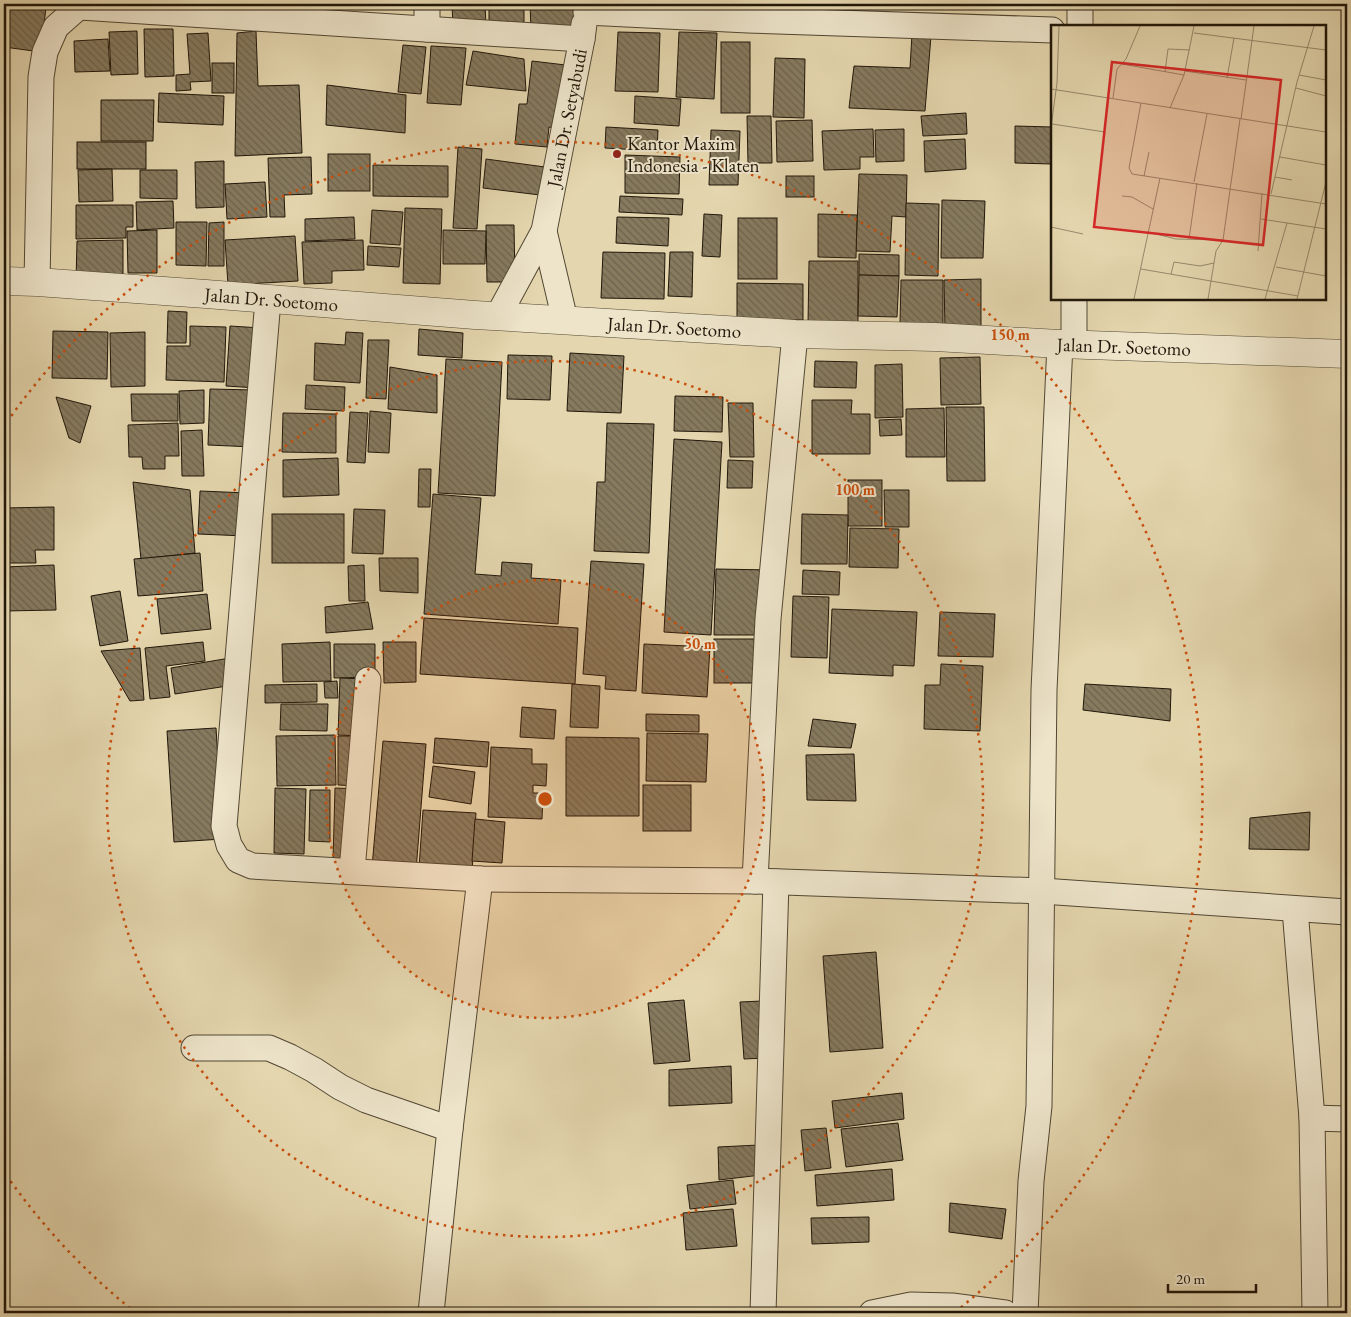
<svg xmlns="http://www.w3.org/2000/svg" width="1351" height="1317" font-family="'EB Garamond',serif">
<defs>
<pattern id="building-back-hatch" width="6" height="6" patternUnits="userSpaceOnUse" patternTransform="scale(1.25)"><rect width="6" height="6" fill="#867a5f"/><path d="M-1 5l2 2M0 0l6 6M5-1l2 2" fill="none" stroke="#6d634d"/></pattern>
</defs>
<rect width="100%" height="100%" fill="#e4d6ae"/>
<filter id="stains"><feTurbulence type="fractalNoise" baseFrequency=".004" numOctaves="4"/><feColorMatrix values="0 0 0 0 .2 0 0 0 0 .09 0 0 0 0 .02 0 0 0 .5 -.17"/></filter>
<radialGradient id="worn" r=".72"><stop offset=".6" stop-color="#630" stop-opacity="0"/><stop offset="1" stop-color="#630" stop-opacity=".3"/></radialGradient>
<!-- building -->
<g fill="url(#building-back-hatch)" stroke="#20170a">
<polygon points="6,4 46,7 41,52 4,47 4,23"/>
<polygon points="299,4 323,4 323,12 300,15"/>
<polygon points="335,4 385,4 336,9"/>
<polygon points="452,4 485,4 486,27 453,27"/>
<polygon points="489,4 524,4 524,26 489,27"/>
<polygon points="530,4 573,4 574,28 531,29"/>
<polygon points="778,4 811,4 810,17 777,14"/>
<polygon points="144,29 173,29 174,76 145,77"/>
<polygon points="137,31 138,74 111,75 109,32"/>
<polygon points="256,31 258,86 299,85 302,153 235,156 237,33"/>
<polygon points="618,32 660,33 658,92 615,91"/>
<polygon points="679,32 717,33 714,99 676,97"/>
<polygon points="208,33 211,81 190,82 191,90 176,91 176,75 190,74 187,34"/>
<polygon points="912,34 931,36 925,111 849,108 854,66 910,68"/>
<polygon points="108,39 110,71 75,72 74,41"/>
<rect x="721" y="42" width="29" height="71"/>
<polygon points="403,45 426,47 421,94 398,92"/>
<polygon points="431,46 466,48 461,105 427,103"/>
<polygon points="473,51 524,59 526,91 466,85"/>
<polygon points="775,58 805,59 804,118 773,117"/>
<polygon points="532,61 574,66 562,129 549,127 547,147 515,144 519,104 527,104"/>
<rect x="212" y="63" width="22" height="30"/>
<polygon points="327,85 406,95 405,133 326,125"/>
<polygon points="159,93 224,96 223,125 158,122"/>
<polygon points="635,96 681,99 679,126 634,123"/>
<polygon points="101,100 154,100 153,141 101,141"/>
<polygon points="966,113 967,134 923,136 921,116"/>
<polygon points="747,116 771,116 772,163 748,163"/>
<polygon points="812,120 813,161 777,162 776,121"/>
<polygon points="1015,126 1052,127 1052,164 1015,163"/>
<polygon points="606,127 658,130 657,151 605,148"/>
<polygon points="873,129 874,157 860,157 860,169 824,170 822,131"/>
<polygon points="904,129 904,161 876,162 875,130"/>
<polygon points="711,130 740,131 738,185 709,185"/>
<polygon points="965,139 966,169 925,172 924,141"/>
<rect x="77" y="142" width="69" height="27"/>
<polygon points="458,147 482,149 477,229 453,228"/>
<rect x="328" y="154" width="42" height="37"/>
<polygon points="625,155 680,157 679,194 625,193"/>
<polygon points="311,157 312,194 284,195 285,217 270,217 268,158"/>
<polygon points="486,159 545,167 540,195 483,188"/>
<polygon points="224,161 224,207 196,208 195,162"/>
<polygon points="373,165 448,166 448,197 373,196"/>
<polygon points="112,169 113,201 79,202 78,170"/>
<polygon points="140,170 177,170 177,199 140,198"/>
<polygon points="859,174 907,175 906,217 892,216 890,252 856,251"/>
<rect x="786" y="176" width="28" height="21"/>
<polygon points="265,182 267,217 227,219 225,184"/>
<polygon points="620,196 683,199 682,215 619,212"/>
<polygon points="942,200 985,201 983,258 941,258"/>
<polygon points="173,201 174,228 137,230 136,202"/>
<polygon points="906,203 939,204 938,276 905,275"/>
<polygon points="76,205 133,205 133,227 126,227 126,238 76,239"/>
<polygon points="405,208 442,209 440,284 403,283"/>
<polygon points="372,210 403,212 400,245 370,243"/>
<polygon points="704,214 722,215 720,257 702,256"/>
<polygon points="818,214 857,215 856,258 818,257"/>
<polygon points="354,217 355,239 305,241 305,219"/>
<polygon points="617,217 669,218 668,246 616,243"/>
<rect x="738" y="218" width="39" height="61"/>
<polygon points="176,222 207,222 206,266 176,265"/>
<polygon points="224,222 224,266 208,266 209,223"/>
<polygon points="486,225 514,225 515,282 487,282"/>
<polygon points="157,230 157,273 128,273 127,231"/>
<polygon points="443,230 486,231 485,264 443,264"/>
<polygon points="295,236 298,281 228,285 225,240"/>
<polygon points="123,240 123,282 76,282 77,241"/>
<polygon points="363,240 364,270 332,271 332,283 304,284 302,242"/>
<polygon points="368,246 401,248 399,267 367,265"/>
<polygon points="603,252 665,253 664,299 601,298"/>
<polygon points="670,252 693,252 692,297 668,296"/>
<polygon points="859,254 899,255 899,276 859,275"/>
<polygon points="809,261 858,261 858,324 808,324"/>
<polygon points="859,275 899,276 897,317 858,316"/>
<polygon points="981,279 981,330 945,330 944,280"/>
<polygon points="901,280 943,280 943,324 900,323"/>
<polygon points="737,283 803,284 803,320 737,320"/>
<polygon points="168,311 187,312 186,343 167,343"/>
<polygon points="190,326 226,327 224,382 166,380 167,346 190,346"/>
<polygon points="230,326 261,328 257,388 226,386"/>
<polygon points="419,329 463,333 462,358 418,355"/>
<polygon points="53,331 108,332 107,379 52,378"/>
<polygon points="145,332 145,386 111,387 110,333"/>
<polygon points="346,332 363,333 360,383 314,380 315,343 345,345"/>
<polygon points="368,340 389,340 386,399 366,398"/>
<polygon points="570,353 624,356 621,413 567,411"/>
<polygon points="508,355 552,356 550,400 507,399"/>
<polygon points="980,357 981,404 941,405 940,358"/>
<polygon points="446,359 502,362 495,496 438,493"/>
<polygon points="815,361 857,362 856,388 814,387"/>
<polygon points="902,364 903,417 875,418 875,365"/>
<polygon points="390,367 437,375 437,413 388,409"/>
<polygon points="306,385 345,387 344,411 305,409"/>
<polygon points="210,389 255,390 254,447 208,445"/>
<polygon points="204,390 204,423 180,424 179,391"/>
<polygon points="131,394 178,394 178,421 132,421"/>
<polygon points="675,396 723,397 722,432 674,431"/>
<polygon points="56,397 91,406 80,443 69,438"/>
<polygon points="812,400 852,400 851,414 870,414 870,454 812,454"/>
<polygon points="728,403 753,403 754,457 730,457"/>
<polygon points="946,407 984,407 985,481 947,481"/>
<polygon points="944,408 945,457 906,457 906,409"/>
<polygon points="370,411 391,413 389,453 368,452"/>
<polygon points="350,412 368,413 365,463 347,462"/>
<polygon points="283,413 336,414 336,453 282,452"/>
<polygon points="901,419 902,435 880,436 879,420"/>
<polygon points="178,423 179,456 165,456 165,469 143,469 142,457 129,457 128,425"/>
<polygon points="607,423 654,424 649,553 594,551 597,482 605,482"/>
<polygon points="202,430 204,476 182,476 181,431"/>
<polygon points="674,439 722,442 711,635 664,632"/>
<polygon points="338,458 339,495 283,497 283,460"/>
<polygon points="728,460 753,461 752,488 727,488"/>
<polygon points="419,469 431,469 430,507 418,507"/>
<rect x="848" y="480" width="34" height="46"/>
<polygon points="133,482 190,490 195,553 141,559"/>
<polygon points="884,490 909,490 909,527 885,527"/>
<polygon points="200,491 248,493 246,536 198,534"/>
<polygon points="433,494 481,498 475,574 501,576 502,562 532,564 531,578 561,580 558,624 424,614"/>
<polygon points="54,507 54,550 35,550 36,563 8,563 8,549 4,549 4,508"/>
<polygon points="354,509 385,510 383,554 352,553"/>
<rect x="272" y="514" width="72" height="49"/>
<polygon points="802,514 848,515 847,564 801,564"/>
<polygon points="850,528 899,529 898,568 849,567"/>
<polygon points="200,553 203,591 138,596 134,559"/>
<polygon points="379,558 418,558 418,593 380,591"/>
<polygon points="591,561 644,564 636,691 605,689 606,676 583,674"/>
<polygon points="54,565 56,610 4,611 4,567"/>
<polygon points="364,565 365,601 349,601 348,566"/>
<polygon points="716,569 771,570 765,635 714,635"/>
<polygon points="803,570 840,572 839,595 802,594"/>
<polygon points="120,591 128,641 100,646 91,596"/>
<polygon points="207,594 211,629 161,634 157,599"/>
<polygon points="793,596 829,597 827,658 791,657"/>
<polygon points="368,602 373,629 326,633 325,607"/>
<polygon points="832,609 917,612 914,666 893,665 893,676 829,673"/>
<polygon points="940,612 995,614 993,657 938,656"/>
<polygon points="424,618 578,628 575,684 420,674"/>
<rect x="714" y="639" width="50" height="44"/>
<polygon points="203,642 205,661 166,666 170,697 150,699 145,648"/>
<polygon points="330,642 331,681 283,682 282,644"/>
<polygon points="383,642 416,642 416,682 384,683"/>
<polygon points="334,644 375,644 375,677 334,678"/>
<polygon points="644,644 710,647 707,697 642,693"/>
<polygon points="140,648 144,700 130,701 101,651"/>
<polygon points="230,658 234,685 175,694 171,668"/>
<polygon points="941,664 983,666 980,731 924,729 925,685 940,685"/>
<polygon points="340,678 364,679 362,736 338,735"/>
<polygon points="337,681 338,698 325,698 324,682"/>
<polygon points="317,684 317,702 265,703 265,685"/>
<polygon points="572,684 600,686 598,728 570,727"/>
<polygon points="1085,684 1171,689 1170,721 1083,710"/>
<polygon points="281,704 328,704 327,731 280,730"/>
<polygon points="522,707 556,710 554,739 520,737"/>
<polygon points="646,714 699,715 699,732 646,731"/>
<polygon points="813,719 856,724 851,748 808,746"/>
<polygon points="216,728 223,839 174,842 167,731"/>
<polygon points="647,733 708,734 706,782 646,781"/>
<polygon points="335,735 336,785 277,786 276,736"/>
<polygon points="338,736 359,736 358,786 338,785"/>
<polygon points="566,737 639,738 639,816 566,816"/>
<polygon points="435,738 489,742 487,767 433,763"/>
<polygon points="383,741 426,744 416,871 372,867"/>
<polygon points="491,747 532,749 532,764 547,764 546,786 533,785 533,793 543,793 542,819 488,817"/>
<polygon points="854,754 856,801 807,800 806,755"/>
<polygon points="433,766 475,772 471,804 429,797"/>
<rect x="643" y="785" width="48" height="46"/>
<polygon points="275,788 306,789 304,854 274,853"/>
<polygon points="335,788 358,789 350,861 333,861"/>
<polygon points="310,790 330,790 330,842 309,841"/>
<polygon points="423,810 476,813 472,872 419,868"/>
<polygon points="1310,812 1309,850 1249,849 1250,818"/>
<polygon points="475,819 505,822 502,863 472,861"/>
<polygon points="876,952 883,1048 830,1052 823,956"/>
<polygon points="684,1000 690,1061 654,1064 648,1003"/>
<polygon points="762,1001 766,1058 744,1059 740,1002"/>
<polygon points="731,1066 732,1103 669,1106 669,1070"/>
<polygon points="902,1093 904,1119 835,1128 832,1101"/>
<polygon points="898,1123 903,1160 846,1167 841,1129"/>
<polygon points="826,1128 831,1168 805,1171 801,1130"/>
<polygon points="759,1145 761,1175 719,1180 718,1147"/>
<polygon points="892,1169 894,1200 817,1206 815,1175"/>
<polygon points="733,1180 736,1204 690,1209 687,1185"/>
<polygon points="950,1203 1006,1209 1002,1239 949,1232"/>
<polygon points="733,1209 737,1246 686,1250 683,1213"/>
<polygon points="869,1217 869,1242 812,1244 811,1218"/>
</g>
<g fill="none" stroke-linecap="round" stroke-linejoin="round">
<defs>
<g id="minor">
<polyline points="80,7 582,39"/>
<polyline points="586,12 748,20 1052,30"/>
<polyline points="1080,26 1080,4"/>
<polyline points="427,29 427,4"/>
<polyline points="544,231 565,320"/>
<polyline points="37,282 41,77 45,52 56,27 82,4"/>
<polyline points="268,300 224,826 229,845 238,860 252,866 480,879 755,881 1042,891 1347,912"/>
<path id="s1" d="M498,316L544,231L582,39L584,24"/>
<polyline points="1074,345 1074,299"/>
<polyline points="352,871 368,680"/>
<polyline points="755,881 768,619 795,334"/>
<polyline points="1295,909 1312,1118 1315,1313"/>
<polyline points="194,1048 269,1048 290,1057 314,1070 340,1087 366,1100 450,1129"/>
<polyline points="1312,1118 1347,1119"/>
<polyline points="431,1313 450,1129 480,879"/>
<polyline points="763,1313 776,882"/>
<polyline points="872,1313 911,1305 952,1306 1005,1313"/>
<polyline points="1025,1313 1031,1181 1039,1106 1044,690 1060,344"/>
</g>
<g id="tertiary">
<path id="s2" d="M4,281L37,282L206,294L475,315L709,329L795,334L935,337L1060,344L1347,354"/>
</g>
</defs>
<!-- minor casing -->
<use href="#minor" stroke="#514733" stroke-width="27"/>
<!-- tertiary casing -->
<use href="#tertiary" stroke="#514733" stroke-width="29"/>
<!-- minor -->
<use href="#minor" stroke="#ede4ca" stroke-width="25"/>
<!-- tertiary -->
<use href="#tertiary" stroke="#ede4ca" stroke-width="28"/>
</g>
<!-- distance rings -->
<circle cx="545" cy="799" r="219" fill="#ca4f0c" fill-opacity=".12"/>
<g fill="none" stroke="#ca4f0c" stroke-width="2.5" stroke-dasharray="2.5 5">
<circle cx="545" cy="799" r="219"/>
<circle cx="545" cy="799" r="438"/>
<path d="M136 1313A657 657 0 0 1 7 1176M7 422A657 657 0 1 1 954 1313"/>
</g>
<!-- markers -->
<circle fill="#8f2418" stroke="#ede4ca" stroke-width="2" cx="617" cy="154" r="5"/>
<g text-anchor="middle" stroke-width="4" stroke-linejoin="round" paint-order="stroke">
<!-- street labels -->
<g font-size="19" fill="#20170a" stroke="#ede4ca">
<text dy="7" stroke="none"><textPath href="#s1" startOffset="212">Jalan Dr. Setyabudi</textPath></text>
<text dy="7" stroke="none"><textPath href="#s2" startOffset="268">Jalan Dr. Soetomo</textPath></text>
<text dy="7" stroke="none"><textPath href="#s2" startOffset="672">Jalan Dr. Soetomo</textPath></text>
<text dy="7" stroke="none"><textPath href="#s2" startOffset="1122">Jalan Dr. Soetomo</textPath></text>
</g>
<!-- poi labels -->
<g font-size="19" fill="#20170a" stroke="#ede4ca" text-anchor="start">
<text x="627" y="150">Kantor Maxim<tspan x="627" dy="22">Indonesia - Klaten</tspan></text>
</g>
</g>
<!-- overview -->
<g transform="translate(1051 25)">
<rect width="275" height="275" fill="#e4d6ae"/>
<path fill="none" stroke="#968a6c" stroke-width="1" d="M143,8L275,25M71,39L133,50M134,46L195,55M114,47L117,24L139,25M248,50L275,55M176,53L183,13M245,63L275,71M0,64L275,107M62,73L66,44L75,34L89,1M90,78L78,143L81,149L275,179M119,83L133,50L143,1M190,94L203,1M1,99L54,107M0,102L6,58L8,1M229,132L275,140M93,151L98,127M224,152L241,155M143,157L156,89M220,169L246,57L263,1M71,171L81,172L102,184M210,194L236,198M0,202L32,209M97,207L125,214L172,215M138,214L146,158M207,226L211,168M225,242L275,251M90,244L247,271M120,249L123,237L149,241L163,238M83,274L109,153M157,274L165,226L172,215L189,94M214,274L236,198L275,204M246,274L275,157"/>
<path fill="#d62828" fill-opacity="0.15" stroke="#d62828" stroke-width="2.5" d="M61,37L230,55L212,220L43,202Z"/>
<rect width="275" height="275" fill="none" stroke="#20170a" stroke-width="2.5"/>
</g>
<circle cx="545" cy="799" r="8" fill="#ca4f0c" stroke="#ede4ca" stroke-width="2.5"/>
<g font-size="15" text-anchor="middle" font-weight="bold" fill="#ca4f0c" stroke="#ede4ca" stroke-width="4" stroke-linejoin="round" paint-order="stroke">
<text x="1010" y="340">150 m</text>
<text x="855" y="495">100 m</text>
<text x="700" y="649">50 m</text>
</g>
<!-- margin -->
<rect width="1351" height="1317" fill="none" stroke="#e4d6ae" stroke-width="20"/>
<rect x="5" y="5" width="1341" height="1307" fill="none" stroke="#20170a" stroke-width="2.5"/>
<rect x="10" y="10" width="1331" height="1297" fill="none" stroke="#20170a"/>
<!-- scale -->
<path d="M1168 1284v8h88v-8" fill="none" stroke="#20170a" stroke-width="2.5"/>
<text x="1176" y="1284" font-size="15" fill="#20170a" stroke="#ede4ca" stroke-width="4" paint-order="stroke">20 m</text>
<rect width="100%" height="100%" filter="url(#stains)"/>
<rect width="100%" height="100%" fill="url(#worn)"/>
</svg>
